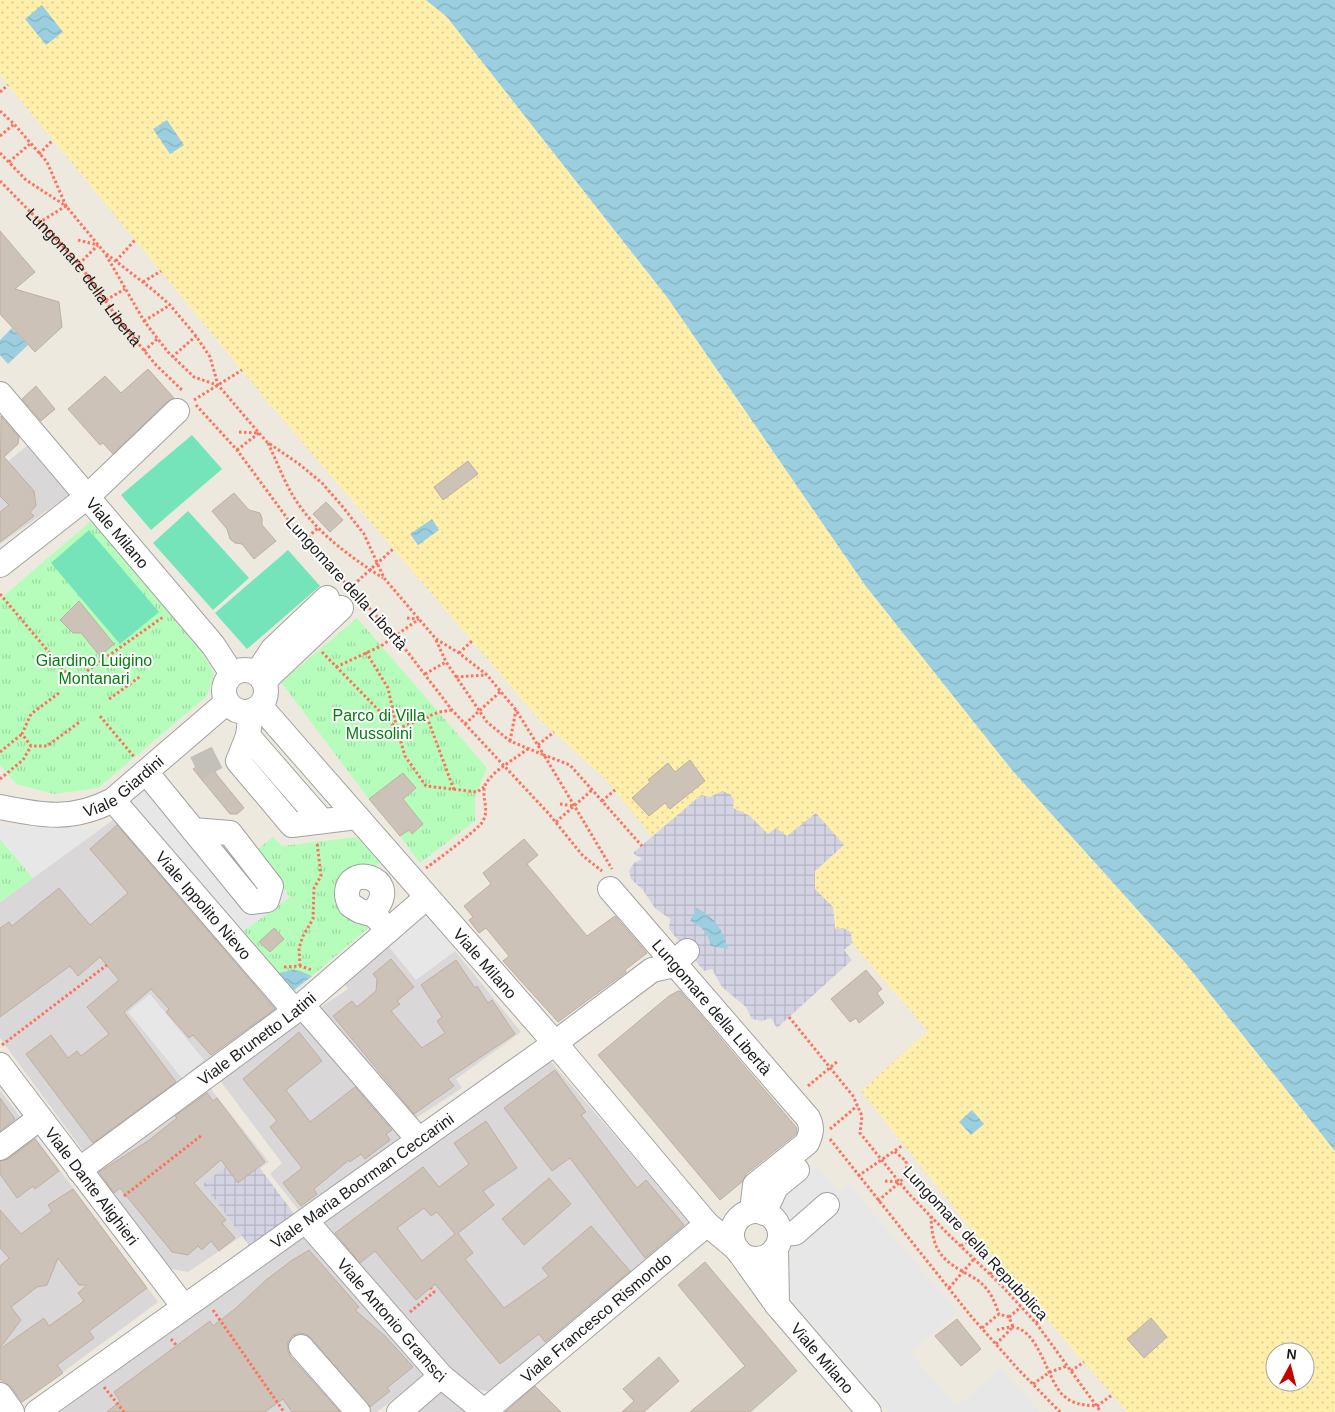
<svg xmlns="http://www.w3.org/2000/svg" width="1335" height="1412" font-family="Arial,sans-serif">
<defs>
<pattern id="sand-dots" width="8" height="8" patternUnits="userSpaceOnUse" patternTransform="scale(1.25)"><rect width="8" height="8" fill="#ffefab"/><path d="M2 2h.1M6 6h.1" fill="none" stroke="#dacc93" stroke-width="1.8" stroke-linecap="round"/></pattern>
<pattern id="park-tufts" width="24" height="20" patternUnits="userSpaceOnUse" patternTransform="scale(1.25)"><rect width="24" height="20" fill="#b6fdbc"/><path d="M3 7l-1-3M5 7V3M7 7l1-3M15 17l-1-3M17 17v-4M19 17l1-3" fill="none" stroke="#9cd8a1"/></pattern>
<pattern id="plaza-grid" width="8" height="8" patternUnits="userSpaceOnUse" patternTransform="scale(1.25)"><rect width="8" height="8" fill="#d3d3e3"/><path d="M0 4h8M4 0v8" fill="none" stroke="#b5b5c2"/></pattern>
<pattern id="water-waves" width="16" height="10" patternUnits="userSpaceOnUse" patternTransform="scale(1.25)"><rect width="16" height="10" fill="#9bcfdf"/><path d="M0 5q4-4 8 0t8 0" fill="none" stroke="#85b1bf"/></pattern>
</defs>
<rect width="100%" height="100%" fill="#ede9df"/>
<!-- residential -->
<g fill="#d9d7d7">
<polygon points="27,446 69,495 0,544 0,468"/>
<polygon points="117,817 285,1010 87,1156 0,1038 0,902"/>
<polygon points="386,943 416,979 455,951 521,1032 456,1079 462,1088 413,1120 321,1007 348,989 342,980"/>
<polygon points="305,1015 403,1135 300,1212 270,1174 282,1163 218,1078"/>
<polygon points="547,1057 693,1227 498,1393 470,1388 440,1362 318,1221"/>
<polygon points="206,1083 269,1162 237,1185 203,1184 242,1236 188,1272 168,1268 88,1169"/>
<polygon points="0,1090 158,1302 17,1406 0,1384"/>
<polygon points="306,1236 426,1373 377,1412 60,1412"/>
<polygon points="444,1387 469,1412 415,1412"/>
</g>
<!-- sand -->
<path fill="url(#sand-dots)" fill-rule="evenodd" d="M0,0H426L447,17L667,297L865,585L1012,770L1187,965L1335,1151V1412H1127L1001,1266L861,1091L928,1031L852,943L850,932L835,929L833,907L815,889V871L844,845L768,835L750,816L710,797L701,795L652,836L605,778L538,718L263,396L0,75ZM1275,1352H1305V1382H1275Z"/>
<!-- park -->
<g fill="url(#park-tufts)">
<polygon points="91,521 203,653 214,674 207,696 98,788 54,794 16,784 0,765 0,599"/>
<polygon points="357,618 487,768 475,797 475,821 420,863 400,836 409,830 412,834 423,824 403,799 416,788 369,799 281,682"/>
<path d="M273,837L282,846L357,837L380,863L374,867L366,865L343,877L374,923L312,976C302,971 288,970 278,973L242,932L290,897L254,852Z"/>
<polygon points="0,839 33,878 0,902"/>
</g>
<!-- pitch -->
<g fill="#75e4bb">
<polygon points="192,435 222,469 151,530 121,495"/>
<polygon points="188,511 249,578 213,610 153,543"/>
<polygon points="89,530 159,612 120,644 51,563"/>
<polygon points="288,550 320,586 247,649 215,613"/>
</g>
<!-- parking -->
<g fill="#e7e7e7">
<polygon points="161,776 202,822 225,818 290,897 242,932 131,801"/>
<polygon points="0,825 100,829 33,878 0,839"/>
<polygon points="425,913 455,951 416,980 386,943"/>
<polygon points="150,994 204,1060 182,1078 128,1012"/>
<polygon points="817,1167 839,1192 848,1184 958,1312 910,1353 957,1406 1001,1368 1039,1412 889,1412 794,1303 787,1288 791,1252 795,1233 787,1215 775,1203"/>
</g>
<!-- plaza -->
<g fill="url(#plaza-grid)">
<polygon points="722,791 730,794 734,800 733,808 750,816 768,834 776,828 787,836 816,813 844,845 815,871 815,889 833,907 835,929 843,928 851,932 852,943 844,950 852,960 777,1028 771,1018 762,1021 752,1019 746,1007 722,987 712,969 704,971 669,929 670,919 655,908 643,890 631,879 629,871 634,863 642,859 633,853 701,795 710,797"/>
<polygon points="247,1151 301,1223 257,1256 203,1184"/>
</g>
<!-- water -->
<g fill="url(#water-waves)">
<polygon points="426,0 1335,0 1335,1151 1187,965 1012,770 865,585 667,297 447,17"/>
<polygon points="42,5 63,32 46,45 25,19"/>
<polygon points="167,120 184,145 170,154 153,129"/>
<polygon points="12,328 28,345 8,364 0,355 0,340"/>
<polygon points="432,519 439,530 418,545 410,534"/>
<path d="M697,908C716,919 722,928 728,949L711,946C707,931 703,928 690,921Z"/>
<polygon points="293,970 300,971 312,976 293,991 278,973"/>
<polygon points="972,1110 984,1124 971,1135 959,1122"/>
</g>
<!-- building -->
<g fill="#cdc2b8" stroke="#c0afa0" fill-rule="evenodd">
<polygon points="0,231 35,272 15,289 59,302 62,327 35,352 0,314"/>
<polygon points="148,369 174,398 168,401 113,454 103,443 100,445 68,409 105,376 121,393"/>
<polygon points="36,386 55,409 41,421 22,399"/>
<polygon points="1,416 19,437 18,444 4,457 34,491 36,506 30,512 34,516 0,542 0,512 9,505 0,496"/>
<polygon points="468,461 478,474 443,500 434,487"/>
<polygon points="234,493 249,510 260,513 262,518 262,525 276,541 254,559 242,544 235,543 230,539 227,529 212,511"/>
<polygon points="326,502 343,520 330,532 313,514"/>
<polygon points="79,601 114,644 100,656 81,633 73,633 60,620"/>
<polygon points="209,760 217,775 244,808 237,814 230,814 193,769"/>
<polygon points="690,760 705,781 670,809 665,803 649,816 632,798 650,782 648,780 668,763 675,772"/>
<polygon points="403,773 416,788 403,799 423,824 412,834 409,830 400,836 369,799"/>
<polygon points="117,825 275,1009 211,1055 193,1035 189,1038 166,1012 169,1009 151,989 124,1012 176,1082 93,1143 26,1054 51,1035 68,1058 77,1051 81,1056 109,1034 87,1007 119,980 100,957 78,976 70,966 0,1017 0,928 9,922 12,926 59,888 90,925 128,893 90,849"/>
<polygon points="524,839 538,855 527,864 587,936 615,916 647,953 625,970 626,972 558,1022 503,961 509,956 486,928 479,933 469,920 473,917 464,906 491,884 483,873"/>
<polygon points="274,928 284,939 270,952 259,942"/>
<polygon points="391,959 414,987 397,1001 400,1004 391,1011 422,1048 445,1033 437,1021 442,1017 421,985 456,960 475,988 477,986 488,1003 492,1000 515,1034 448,1079 454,1086 414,1114 333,1016 352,1001 357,1007 376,991 377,979 373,974"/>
<polygon points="866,970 882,989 877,993 884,1003 859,1023 856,1018 850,1022 831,999"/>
<polygon points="678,991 680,991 797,1128 796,1134 746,1174 743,1181 720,1200 598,1055 669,996"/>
<polygon points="299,1032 322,1061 286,1090 310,1122 355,1087 392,1130 386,1134 390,1140 365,1159 361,1154 350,1162 349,1160 314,1189 317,1194 301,1206 283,1183 302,1168 270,1127 277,1121 243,1079"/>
<polygon points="555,1070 586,1112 581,1115 637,1188 646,1180 684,1225 645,1258 570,1158 552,1171 504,1108"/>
<polygon points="207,1093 213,1101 217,1098 265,1162 238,1183 221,1160 194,1183 226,1220 222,1223 235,1238 219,1251 211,1241 202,1250 198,1246 188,1255 172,1252 120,1188 114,1193 99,1172 148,1141 177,1118 175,1116"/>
<polygon points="0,1098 15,1119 0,1131"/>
<path d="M486,1121L517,1168L483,1191L494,1205L458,1233L473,1253L465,1259L504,1308L549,1276L542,1268L591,1226L630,1271L545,1342L539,1334L500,1364L435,1284L416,1300L375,1251L360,1263L335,1233L423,1167L439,1187L469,1164L454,1143ZM424,1208L431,1216L437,1212L455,1234L422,1261L397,1228Z"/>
<polygon points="35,1139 59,1171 35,1189 33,1186 17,1198 0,1174 0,1161 8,1159"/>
<polygon points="549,1178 571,1204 524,1245 502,1219"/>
<polygon points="73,1189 147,1288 89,1331 94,1338 57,1365 63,1373 22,1402 11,1387 0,1379 0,1349 44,1318 49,1326 84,1301 78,1293 87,1285 79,1285 58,1258 47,1285 37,1287 11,1307 21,1320 0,1348 0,1266 9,1258 0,1248 0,1210 21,1234 52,1211 48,1205"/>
<polygon points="309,1250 359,1307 355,1310 386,1337 413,1367 387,1388 390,1391 370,1407 311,1338 306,1334 299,1333 292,1336 288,1342 287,1349 290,1356 340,1412 292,1412 283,1399 265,1412 107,1412 120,1401 114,1392 210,1321 213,1326 236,1308 266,1280 291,1261"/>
<polygon points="705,1262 797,1371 750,1412 690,1412 745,1366 678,1285"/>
<polygon points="1151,1318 1167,1337 1144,1358 1127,1339"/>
<polygon points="957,1319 981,1349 961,1366 935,1336"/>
<polygon points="659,1357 679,1381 644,1412 622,1412 634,1401 623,1389"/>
<polygon points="535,1386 561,1412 505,1412"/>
</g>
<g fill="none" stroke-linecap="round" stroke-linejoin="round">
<!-- minor-tunnel -->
<polyline stroke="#c3c0b8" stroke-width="24" stroke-dasharray="24 12" stroke-linecap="butt" points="201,752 213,776"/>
<defs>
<g id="minor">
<path id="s2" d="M0,394L213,645L232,674"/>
<polyline points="0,565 87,497 177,411"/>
<circle cx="245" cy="691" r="21"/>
<polyline points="257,673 273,649 327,598"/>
<polyline points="264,681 341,608"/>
<path id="s3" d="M260,706L555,1043L707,1224L737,1249L777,1305L869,1412"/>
<polyline points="251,711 248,736 238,761 292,825 357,817"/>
<polyline points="248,736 322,821"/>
<polyline points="146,772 252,902 267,900 271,886 230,833 193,830"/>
<path id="s4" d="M113,800L295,1011"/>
<path id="s5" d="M0,807C43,816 73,821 113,800L227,702"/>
<path id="s6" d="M610,889L808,1118C813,1128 811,1134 807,1143L755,1185L752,1211"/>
<path d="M377,907C398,877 348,864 347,893C346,896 349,902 350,905L360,911L374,915L389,930"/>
<polyline points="302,1005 419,1140"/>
<path id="s7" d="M0,1065L184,1307"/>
<polyline points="0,1148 40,1118"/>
<path id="s8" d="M79,1170L295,1011L427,897"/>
<circle cx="756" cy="1235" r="24"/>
<polyline points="764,1213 776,1187 797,1170"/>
<path id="s9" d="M306,1221L441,1376L485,1412"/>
<polyline points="780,1234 795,1233 827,1205"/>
<polyline points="776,1248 777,1305"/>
<polyline points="301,1347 358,1412"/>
<polyline points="0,1395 12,1412"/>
<path id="s10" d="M485,1411L707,1224"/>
<path id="s11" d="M37,1412L555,1043L652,970L670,966L687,951"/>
<polyline points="399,1412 441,1376"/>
</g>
</defs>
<!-- minor casing -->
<use href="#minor" stroke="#a2a2a2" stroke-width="26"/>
<!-- path -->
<g stroke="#ff715e" stroke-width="3" stroke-dasharray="2.5 2.5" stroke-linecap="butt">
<polyline points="0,92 8,85"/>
<polyline points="0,111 14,124 47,162 66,206 104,252 153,290 170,305 196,336 210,357 218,385 259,433 267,442 299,464 322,483 342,506 364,534 384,578 436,639 459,653 487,675 516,710 544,755 570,765 642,846"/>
<polyline points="0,136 14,124"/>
<polyline points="0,153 26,180 66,206 40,222"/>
<polyline points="39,154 53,140"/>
<polyline points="9,162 31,143"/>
<path id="s1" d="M0,181L51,233L79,264L119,320L156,365L183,391"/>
<polyline points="78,240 98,245"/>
<polyline points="106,255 144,321 168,352 194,377 217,385"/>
<polyline points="116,261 135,240"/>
<polyline points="79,264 98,245"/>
<polyline points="143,282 161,271"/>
<polyline points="106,300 125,289"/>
<polyline points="144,321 170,305"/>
<polyline points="144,351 157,339"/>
<polyline points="172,357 196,336"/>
<polyline points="194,400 242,370"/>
<polyline points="196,405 237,450 298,533 351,589"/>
<polyline points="239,432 258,433"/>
<path d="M268,443C278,464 286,487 299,505C321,536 352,558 383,578"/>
<polyline points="237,450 259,433"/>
<polyline points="304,540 318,528"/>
<polyline points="350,588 393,549"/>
<polyline points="0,594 69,676"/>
<polyline points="359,597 396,637 452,710 549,814 583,856 602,871"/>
<polyline points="407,618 418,619"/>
<polyline points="436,640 446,662 487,722 510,741 544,755 612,869"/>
<polyline points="322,652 397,729 405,756 426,786 477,792 484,787"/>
<polyline points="366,652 388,688 397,729 439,712 452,710"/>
<polyline points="459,653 472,641"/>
<polyline points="336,667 381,646 419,619"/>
<polyline points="87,671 163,617"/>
<polyline points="425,674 446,662"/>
<polyline points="456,677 486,675"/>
<polyline points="59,693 31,714 22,734 31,746 47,746 81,721"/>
<polyline points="109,699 141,676"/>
<polyline points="100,716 135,758"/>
<polyline points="427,717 454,790"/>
<polyline points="465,724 501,691"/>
<polyline points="510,741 516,710"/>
<polyline points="538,745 554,732"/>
<polyline points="0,752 22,734"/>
<polyline points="0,779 23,760 31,746"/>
<polyline points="602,801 615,790"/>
<polyline points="560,804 574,806"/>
<polyline points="556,822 592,790"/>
<path d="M426,868C436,861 480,828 483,821C489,810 483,801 484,790C484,776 516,758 528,749"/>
<polyline points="300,966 299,948 303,936 313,919 314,888 321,876 317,842"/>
<polyline points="284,967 300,966 312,970"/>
<polyline points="789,1017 853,1096 862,1116 860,1133 909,1194 947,1233 1001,1285 1036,1323 1101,1412"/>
<polyline points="2,1045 107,965"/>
<polyline points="808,1086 838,1061"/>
<polyline points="830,1129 857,1106"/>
<polyline points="830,1139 970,1315 1017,1368 1060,1412"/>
<polyline points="858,1176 903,1145"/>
<polyline points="885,1181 899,1182"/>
<polyline points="124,1196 202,1135"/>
<polyline points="878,1201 900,1182 907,1174 906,1161 894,1151"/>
<path d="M931,1216C932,1244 937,1257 962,1271C968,1275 976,1278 982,1284C991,1292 995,1303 999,1314"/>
<polyline points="961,1246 977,1235"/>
<polyline points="990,1274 1001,1266"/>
<polyline points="949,1288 974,1259"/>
<polyline points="213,1310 284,1412"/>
<polyline points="410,1312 434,1292 431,1288"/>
<polyline points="1009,1317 1021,1307"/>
<polyline points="1036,1323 1045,1317"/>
<polyline points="982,1328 999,1314 1009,1317 1013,1327 996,1344"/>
<path d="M997,1330C1001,1329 1007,1327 1012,1327C1040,1329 1047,1382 1064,1396C1074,1405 1085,1405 1097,1406L1112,1395"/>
<polyline points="171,1339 176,1345"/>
<polyline points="1071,1371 1084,1362"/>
<polyline points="1033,1384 1050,1372 1067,1366"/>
<polyline points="104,1387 124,1412"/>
</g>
<!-- minor -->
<use href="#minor" stroke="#fff" stroke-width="24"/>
</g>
<g text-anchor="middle" stroke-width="4" stroke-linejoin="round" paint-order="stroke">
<!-- street labels -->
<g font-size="16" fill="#1b1b1b" stroke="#fff">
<text dy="6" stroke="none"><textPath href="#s1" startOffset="128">Lungomare della Libertà</textPath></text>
<text dy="6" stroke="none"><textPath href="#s2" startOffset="182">Viale Milano</textPath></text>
<text transform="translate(347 583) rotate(48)" y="6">Lungomare della Libertà</text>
<text dy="6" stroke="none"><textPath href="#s5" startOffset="132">Viale Giardini</textPath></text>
<text dy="6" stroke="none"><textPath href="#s4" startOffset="139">Viale Ippolito Nievo</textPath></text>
<text dy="6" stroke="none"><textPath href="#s3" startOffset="342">Viale Milano</textPath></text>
<text dy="6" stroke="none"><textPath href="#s6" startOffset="156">Lungomare della Libertà</textPath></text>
<text dy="6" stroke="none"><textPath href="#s8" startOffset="221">Viale Brunetto Latini</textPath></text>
<text dy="6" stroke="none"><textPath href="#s11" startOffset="399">Viale Maria Boorman Ceccarini</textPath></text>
<text dy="6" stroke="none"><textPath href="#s7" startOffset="152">Viale Dante Alighieri</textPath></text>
<text transform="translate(976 1243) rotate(47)" y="6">Lungomare della Repubblica</text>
<text dy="6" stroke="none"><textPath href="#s10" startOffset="145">Viale Francesco Rismondo</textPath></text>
<text dy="6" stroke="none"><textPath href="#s9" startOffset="131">Viale Antonio Gramsci</textPath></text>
<text dy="6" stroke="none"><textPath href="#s3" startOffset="862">Viale Milano</textPath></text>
</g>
<!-- park labels -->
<g font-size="16" fill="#037e0f" stroke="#fff">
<text x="94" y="666">Giardino Luigino<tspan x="94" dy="18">Montanari</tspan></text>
<text x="379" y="721">Parco di Villa<tspan x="379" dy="18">Mussolini</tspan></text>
</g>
</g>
<!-- north arrow -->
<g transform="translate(1290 1367) rotate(7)"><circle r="24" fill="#ffffff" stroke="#a4a4a4"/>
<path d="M0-4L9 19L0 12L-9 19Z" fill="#c50200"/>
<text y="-8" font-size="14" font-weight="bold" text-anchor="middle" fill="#1b1b1b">N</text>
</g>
</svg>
